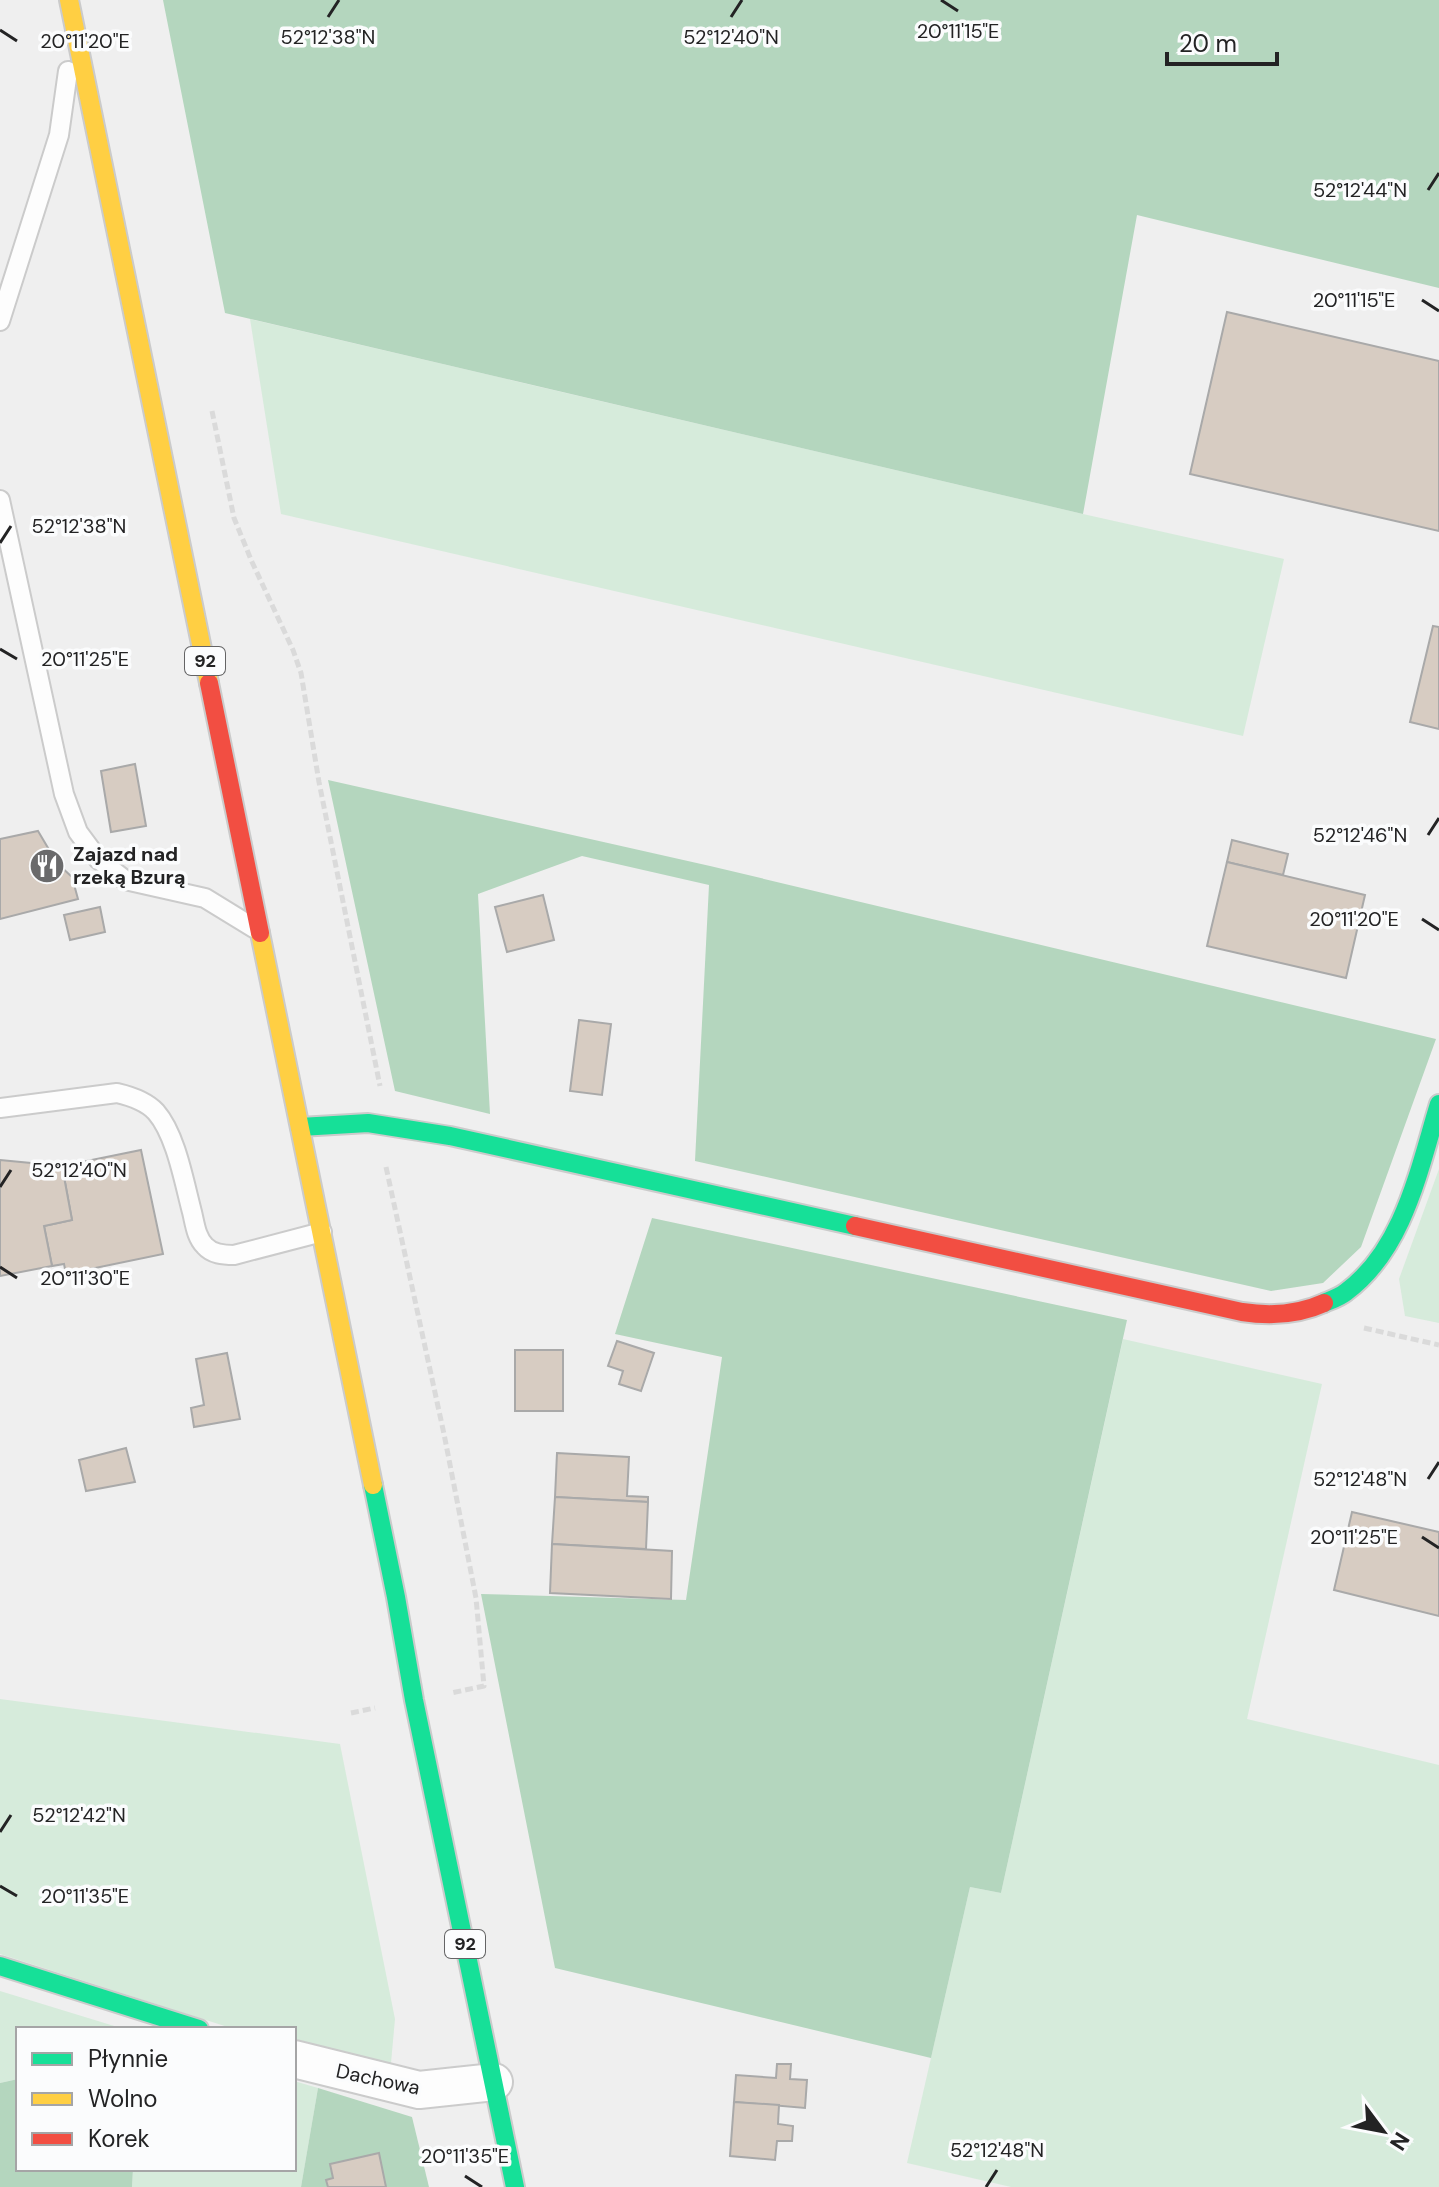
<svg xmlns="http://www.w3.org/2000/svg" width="1439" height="2187" font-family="'DM Sans',sans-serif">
<rect width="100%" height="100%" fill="#efefef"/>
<!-- green -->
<g fill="#d6ebdb">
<polygon points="250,319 1083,514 1284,559 1243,736 281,514"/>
<polygon points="1439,1169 1439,1323 1405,1316 1399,1279"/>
<polygon points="1123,1339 1322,1384 1247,1719 1439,1765 1439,2187 1011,2187 907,2163 970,1887 1001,1893"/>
<polygon points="0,1699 340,1744 395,2019 391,2063 299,2050 294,2048 294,2029 234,2029 0,1954"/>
<polygon points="0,1991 124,2029 18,2029 18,2079 0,2083"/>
<polygon points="294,2081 318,2088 301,2187 132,2187 133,2169 294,2169"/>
</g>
<!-- forest -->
<g fill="#b4d6be">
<polygon points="163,0 1439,0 1439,288 1137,215 1083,514 225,313"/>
<polygon points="328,780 710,866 1436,1039 1361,1247 1323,1283 1271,1291 695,1161 709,885 582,856 478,894 490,1114 395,1091"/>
<polygon points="652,1218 1127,1320 1001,1893 970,1887 931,2058 555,1968 481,1594 686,1600 722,1357 615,1334"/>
<polygon points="18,2079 18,2169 133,2169 132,2187 0,2187 0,2083"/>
<polygon points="318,2088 412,2117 429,2187 301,2187"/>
</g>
<!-- building -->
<g fill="#d7ccc2" stroke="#a9a9a9" stroke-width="2">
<polygon points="1227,312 1439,361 1439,531 1190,474"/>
<polygon points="1433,626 1439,627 1439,729 1410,722"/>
<polygon points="135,764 146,826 111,832 101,771"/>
<polygon points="38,831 57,863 72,877 78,899 0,919 0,839"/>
<polygon points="1232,840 1288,854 1283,875 1227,862"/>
<polygon points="1227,862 1365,895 1346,978 1207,946"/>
<polygon points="543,895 554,940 507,952 495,907"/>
<polygon points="100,907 105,932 70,940 64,915"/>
<polygon points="579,1020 611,1024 602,1095 570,1091"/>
<polygon points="141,1150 163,1254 66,1274 64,1264 52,1266 44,1226 72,1220 62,1166"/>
<polygon points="0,1160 62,1166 72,1220 44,1226 52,1266 0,1276"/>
<polygon points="617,1341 654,1353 641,1391 619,1384 623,1371 608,1366"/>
<rect x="515" y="1350" width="48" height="61"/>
<polygon points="227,1353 240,1419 194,1427 191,1408 204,1405 196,1359"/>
<polygon points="126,1448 135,1482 86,1491 79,1460"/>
<polygon points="557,1453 629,1457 627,1496 648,1497 648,1502 555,1497"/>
<polygon points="555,1497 648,1502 646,1549 552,1544"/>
<polygon points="1352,1512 1439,1532 1439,1616 1334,1590"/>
<polygon points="552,1544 672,1551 671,1599 550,1593"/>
<polygon points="777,2064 791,2064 790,2079 807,2080 805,2108 734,2102 736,2075 776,2078"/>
<polygon points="734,2102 779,2105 778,2124 793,2126 792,2141 777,2141 775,2160 730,2156"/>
<polygon points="379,2153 386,2187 328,2187 326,2180 333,2178 330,2164"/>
</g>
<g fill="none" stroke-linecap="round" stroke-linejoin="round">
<defs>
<g id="lane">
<polyline points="0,321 59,135 68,71"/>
<polyline points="0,500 64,794 78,832 98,859 125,880 205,898 254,928"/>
<path d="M0,1108L117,1093C130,1096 146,1101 156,1112C176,1135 184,1182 192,1212C195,1224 196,1237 205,1246C212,1254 223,1255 234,1255L322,1232"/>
</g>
<polyline id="street" points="294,2059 419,2090 494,2082"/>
<g id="fast">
<polyline points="300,1127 368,1123 450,1136 855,1226"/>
<path d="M1324,1303C1331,1300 1340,1297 1346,1292C1404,1249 1419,1169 1439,1104"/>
<polyline points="373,1485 396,1597 414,1700 515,2187"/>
<polyline points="0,1966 199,2029"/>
</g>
<g id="slow">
<polyline points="69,0 209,683"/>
<polyline points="260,933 373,1485"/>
</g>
<g id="jam">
<polyline points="209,683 260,933"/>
<path d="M855,1226L1242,1312C1269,1316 1298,1315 1324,1303"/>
</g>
</defs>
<!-- lane casing -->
<use href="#lane" stroke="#cbcbcb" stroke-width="22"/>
<!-- street casing -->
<use href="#street" stroke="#cbcbcb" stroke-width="40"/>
<!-- fast casing -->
<use href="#fast" stroke="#cbcbcb" stroke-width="22"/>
<!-- slow casing -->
<use href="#slow" stroke="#cbcbcb" stroke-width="22"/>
<!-- jam casing -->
<use href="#jam" stroke="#cbcbcb" stroke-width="22"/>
<!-- path -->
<g stroke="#dadada" stroke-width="5" stroke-dasharray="8 4" stroke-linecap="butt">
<polyline points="212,411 234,518 252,562 293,650 301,673 319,782 380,1086"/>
<polyline points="386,1167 444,1434 476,1598 484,1686 451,1693"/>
<polyline points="1364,1328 1439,1345"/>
<polyline points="351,1713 375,1708"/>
</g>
<!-- lane -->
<use href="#lane" stroke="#fdfdfd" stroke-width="18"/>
<!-- street -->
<use href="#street" stroke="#fdfdfd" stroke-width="36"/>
<!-- fast -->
<use href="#fast" stroke="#16e098" stroke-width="18"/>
<!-- slow -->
<use href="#slow" stroke="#ffcf43" stroke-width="18"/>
<!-- jam -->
<use href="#jam" stroke="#f24e42" stroke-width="18"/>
</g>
<!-- ticks -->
<path fill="none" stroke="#232324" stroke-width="3" d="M941,0L958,11M328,17L339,0M731,17L742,0M0,30L17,41M1428,190L1439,173M1422,300L1439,311M0,543L11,526M0,649L17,659M1428,835L1439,818M1422,919L1439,930M0,1187L11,1170M0,1267L17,1278M1428,1479L1439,1462M1422,1537L1439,1548M0,1832L11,1815M0,1886L17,1896M465,2176L482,2187M986,2187L997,2170"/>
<!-- icons -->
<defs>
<symbol id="restaurant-disc" viewBox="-11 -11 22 22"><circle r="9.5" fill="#6a6a6b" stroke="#fbfcfd"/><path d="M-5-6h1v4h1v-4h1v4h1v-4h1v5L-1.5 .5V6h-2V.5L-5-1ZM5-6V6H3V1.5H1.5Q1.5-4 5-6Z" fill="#fff"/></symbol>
</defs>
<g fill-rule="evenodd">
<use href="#restaurant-disc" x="27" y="846" width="40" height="40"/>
</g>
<g text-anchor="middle" stroke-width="7" stroke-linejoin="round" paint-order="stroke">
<!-- shield labels -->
<g fill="#fbfcfd" stroke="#646465" stroke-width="2">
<rect x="185" y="647" width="40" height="28" rx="6"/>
<rect x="445" y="1930" width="40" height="28" rx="6"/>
</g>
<g font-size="18" font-weight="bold" fill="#232324">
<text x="205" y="667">92</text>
<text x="465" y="1950">92</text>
</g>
<!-- poi labels -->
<g font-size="20" font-weight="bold" fill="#232324" stroke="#fbfcfd" text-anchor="start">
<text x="73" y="861">Zajazd nad<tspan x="73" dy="23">rzeką Bzurą</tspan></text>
</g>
<!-- street labels -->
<g font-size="20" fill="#232324" stroke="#fbfcfd">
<text transform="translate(378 2079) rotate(12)" y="7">Dachowa</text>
</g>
</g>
<g font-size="20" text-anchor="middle" fill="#232324" stroke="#fbfcfd" stroke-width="7" stroke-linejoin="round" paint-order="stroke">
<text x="958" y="38">20°11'15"E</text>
<text x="328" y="44">52°12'38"N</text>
<text x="731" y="44">52°12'40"N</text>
<text x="85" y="48">20°11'20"E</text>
<text x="1360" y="197">52°12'44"N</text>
<text x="1354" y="307">20°11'15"E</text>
<text x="79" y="533">52°12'38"N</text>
<text x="85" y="666">20°11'25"E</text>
<text x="1360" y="842">52°12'46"N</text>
<text x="1354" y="926">20°11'20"E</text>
<text x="79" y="1177">52°12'40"N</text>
<text x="85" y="1285">20°11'30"E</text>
<text x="1360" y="1486">52°12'48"N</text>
<text x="1354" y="1544">20°11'25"E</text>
<text x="79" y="1822">52°12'42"N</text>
<text x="85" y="1903">20°11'35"E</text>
<text x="997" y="2157">52°12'48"N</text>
<text x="465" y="2163">20°11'35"E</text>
</g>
<!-- legend -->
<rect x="16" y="2027" width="280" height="144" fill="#fbfcfd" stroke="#a5a5a6" stroke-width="2"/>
<rect x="32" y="2053" width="40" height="12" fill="#16e098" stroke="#a5a5a6" stroke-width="2"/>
<text x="88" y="2067" font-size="24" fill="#232324">Płynnie</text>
<rect x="32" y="2093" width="40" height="12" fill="#ffcf43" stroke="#a5a5a6" stroke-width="2"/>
<text x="88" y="2107" font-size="24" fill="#232324">Wolno</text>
<rect x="32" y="2133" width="40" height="12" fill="#f24e42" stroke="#a5a5a6" stroke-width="2"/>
<text x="88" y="2147" font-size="24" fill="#232324">Korek</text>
<!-- north arrow -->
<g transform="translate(1383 2131) rotate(122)" stroke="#fbfcfd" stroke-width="6" paint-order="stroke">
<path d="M0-6L14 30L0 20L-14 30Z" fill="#232324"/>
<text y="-12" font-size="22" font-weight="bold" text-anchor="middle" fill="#232324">N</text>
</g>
<!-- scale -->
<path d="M1167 52v12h110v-12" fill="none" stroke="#232324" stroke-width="4"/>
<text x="1179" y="52" font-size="24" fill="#232324" stroke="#fbfcfd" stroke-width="6" paint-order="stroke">20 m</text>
</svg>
